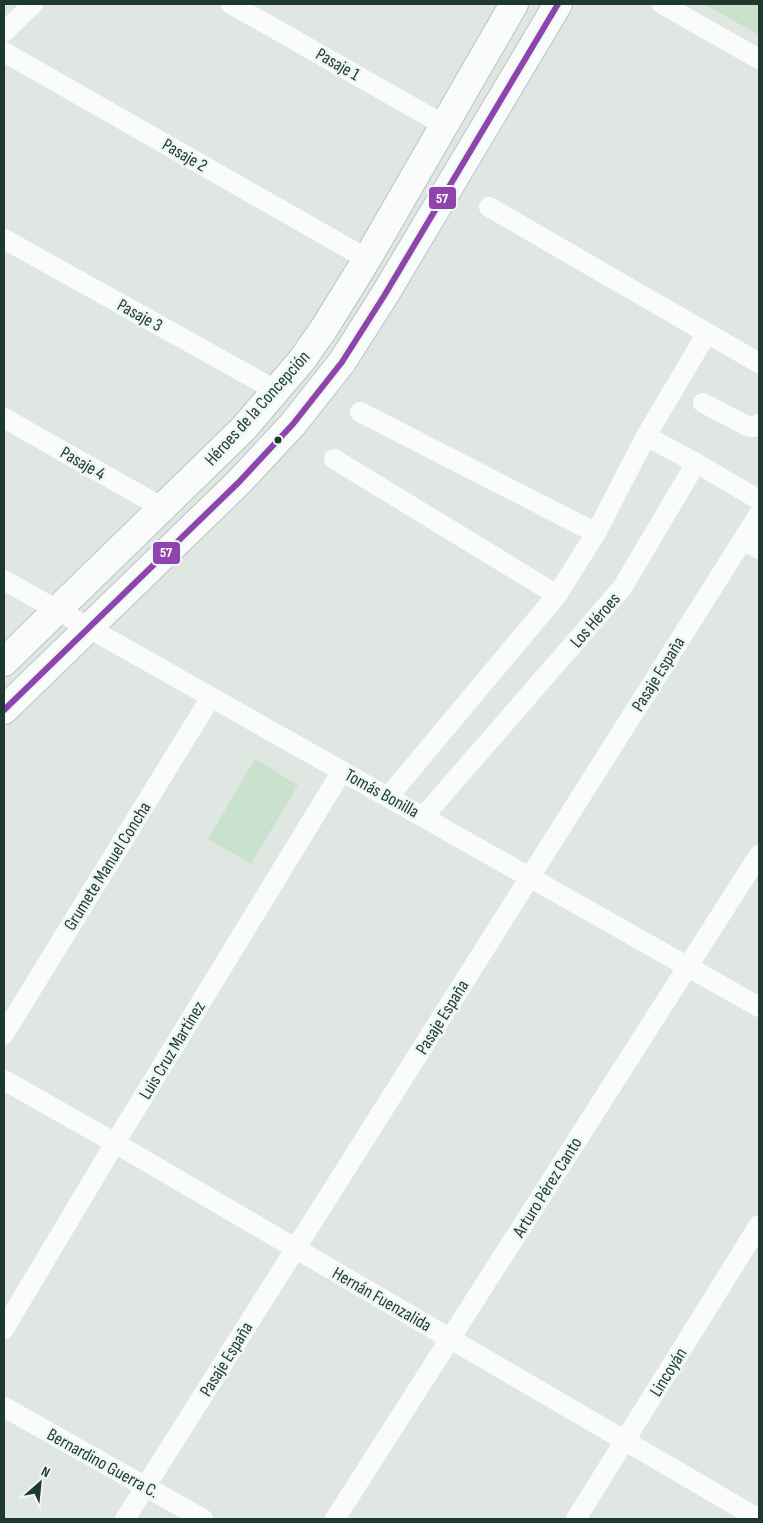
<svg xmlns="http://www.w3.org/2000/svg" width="763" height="1523" font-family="'Sofia Sans Condensed',sans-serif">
<rect width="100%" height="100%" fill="#e0e7e3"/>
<!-- green -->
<g fill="#c8e2ce">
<polygon points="704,4 759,4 759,35"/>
<polygon points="255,759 298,785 251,864 208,839"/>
</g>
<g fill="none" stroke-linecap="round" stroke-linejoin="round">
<defs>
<g id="secondary">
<polyline points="4,662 244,428 302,360 325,327 367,259 514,4"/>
<polyline points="4,710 239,482 293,424 342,362 384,296 558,4"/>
</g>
</defs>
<!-- secondary casing -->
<use href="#secondary" stroke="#b9c4bf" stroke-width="30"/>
<!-- minor -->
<g stroke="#fafbfb" stroke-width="20">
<polyline points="231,4 444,125"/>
<polyline points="662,4 759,59"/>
<polyline points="4,32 33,4"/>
<polyline points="4,52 367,259"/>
<polyline points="489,207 759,363"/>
<polyline points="4,239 277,391"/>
<polyline points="703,403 747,426 754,427 759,424"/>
<polyline points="360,412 596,533"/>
<polyline points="4,418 163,508"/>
<polyline points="646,436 696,463"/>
<polyline points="334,459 557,595"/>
<polyline points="743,540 759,549"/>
<polyline points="4,580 759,1007"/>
<polyline points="388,797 557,595 596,533 646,436 707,333"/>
<polyline points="424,816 622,588 696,463 759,500"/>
<polyline points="4,1034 211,697"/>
<polyline points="4,1080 115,1143 759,1519"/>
<polyline points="4,1329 115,1143 342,771"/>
<polyline points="4,1407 203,1519"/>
<polyline points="125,1519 759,514"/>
<polyline points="335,1519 759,855"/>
<polyline points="576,1519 759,1225"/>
</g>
<!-- secondary -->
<use href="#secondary" stroke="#fafbfb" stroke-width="28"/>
<defs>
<polyline id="bus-1" points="4,710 239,482 293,424 342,362 384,296 558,4"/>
</defs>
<!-- bus-1 casing -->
<use href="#bus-1" stroke="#eef7f2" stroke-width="10"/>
<!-- bus-1 -->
<use href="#bus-1" stroke="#8e44ad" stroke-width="6"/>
</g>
<!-- markers -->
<circle fill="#1e3a30" stroke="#eef7f2" stroke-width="2" cx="278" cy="440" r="4.5"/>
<g text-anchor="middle" stroke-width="5" stroke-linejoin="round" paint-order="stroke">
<!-- street labels -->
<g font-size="18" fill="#1e3a30" stroke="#eef7f2">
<text transform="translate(338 64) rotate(30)" y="6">Pasaje 1</text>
<text transform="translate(185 155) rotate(30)" y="6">Pasaje 2</text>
<text transform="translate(140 315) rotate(29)" y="6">Pasaje 3</text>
<text transform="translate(257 408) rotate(-48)" y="6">Héroes de la Concepción</text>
<text transform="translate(83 463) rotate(30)" y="6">Pasaje 4</text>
<text transform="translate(595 620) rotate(-49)" y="6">Los Héroes</text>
<text transform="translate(658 674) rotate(-58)" y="6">Pasaje España</text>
<text transform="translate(382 793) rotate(29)" y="6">Tomás Bonilla</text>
<text transform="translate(107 866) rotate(-58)" y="6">Grumete Manuel Concha</text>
<text transform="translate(442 1017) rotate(-58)" y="6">Pasaje España</text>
<text transform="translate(172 1050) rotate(-59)" y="6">Luis Cruz Martínez</text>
<text transform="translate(547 1187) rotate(-58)" y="6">Arturo Pérez Canto</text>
<text transform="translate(382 1299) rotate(30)" y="6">Hernán Fuenzalida</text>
<text transform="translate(226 1359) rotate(-58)" y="6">Pasaje España</text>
<text transform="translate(668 1372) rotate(-58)" y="6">Lincoyán</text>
<text transform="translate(103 1463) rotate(29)" y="6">Bernardino Guerra C.</text>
</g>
</g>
<g stroke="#eef7f2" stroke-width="2">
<rect x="428" y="186" width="29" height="24" rx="5" fill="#8e44ad"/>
<rect x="152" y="541" width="29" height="24" rx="5" fill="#8e44ad"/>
</g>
<g font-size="14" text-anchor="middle" font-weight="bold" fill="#fff">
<text x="442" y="203">57</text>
<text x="166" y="557">57</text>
</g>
<!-- border -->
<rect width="763" height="1523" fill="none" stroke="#1e3a30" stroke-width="10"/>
<!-- north arrow -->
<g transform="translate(40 1483) rotate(27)" stroke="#eef7f2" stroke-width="4" paint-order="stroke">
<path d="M0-4L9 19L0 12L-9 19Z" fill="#1e3a30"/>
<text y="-8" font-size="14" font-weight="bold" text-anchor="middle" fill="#1e3a30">N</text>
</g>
</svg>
